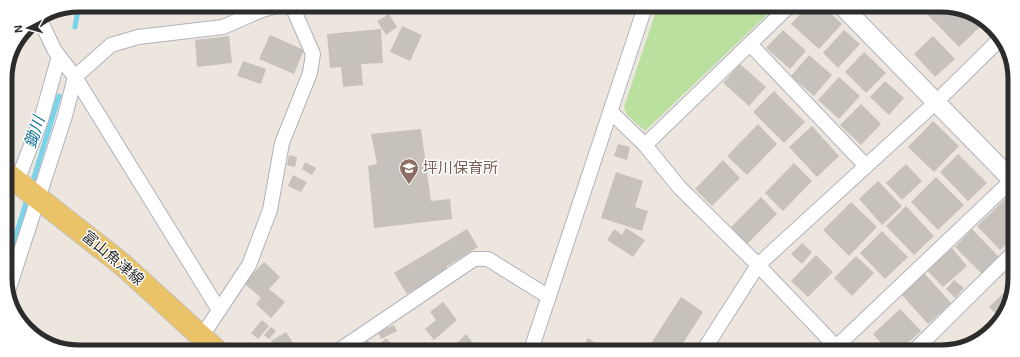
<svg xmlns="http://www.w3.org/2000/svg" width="1020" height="357" font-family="'Exo 2','Noto Sans JP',sans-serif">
<rect width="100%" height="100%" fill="#ede6df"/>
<!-- green -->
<polygon fill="#bae09f" points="657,8 774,8 645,131 627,115 624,107"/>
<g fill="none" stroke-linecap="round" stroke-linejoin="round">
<!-- stream -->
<g stroke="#78d4e9" stroke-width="5">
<polyline points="75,27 79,5"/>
<polyline points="31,187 59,96"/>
<polyline points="6,268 28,196"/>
</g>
</g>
<!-- building -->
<g fill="#c6c1bb">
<polygon points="436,7 465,7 437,12"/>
<polygon points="806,8 825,8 842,24 819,49 791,24"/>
<polygon points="928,9 965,9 985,22 959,47 925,12"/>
<polygon points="389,14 397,27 386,35 377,21"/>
<polygon points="402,26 422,35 410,61 390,52"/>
<polygon points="381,29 383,63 361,64 363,85 343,87 341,67 330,68 327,34"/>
<polygon points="783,30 806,51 790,69 766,48"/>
<polygon points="844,30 860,44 838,68 823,53"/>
<polygon points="270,35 304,50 294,74 259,59"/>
<polygon points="229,36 232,63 197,67 195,40"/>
<polygon points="933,36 955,59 935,77 914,54"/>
<polygon points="864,52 886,73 866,93 845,72"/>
<polygon points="809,55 832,75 814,96 791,76"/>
<polygon points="243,61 266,69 261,84 237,76"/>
<polygon points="740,64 766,87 749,106 723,83"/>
<polygon points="839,77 860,96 839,119 818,100"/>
<polygon points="885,81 904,98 889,115 870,97"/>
<polygon points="774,91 805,122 784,143 753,112"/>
<polygon points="861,104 881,124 861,145 840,125"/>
<polygon points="933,121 959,146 934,172 908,147"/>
<polygon points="758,124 777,144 747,175 727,156"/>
<polygon points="812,126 839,156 817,177 789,147"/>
<polygon points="421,129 431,201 450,199 452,219 374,228 368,166 377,164 371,134"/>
<polygon points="618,144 630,147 627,160 614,156"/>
<polygon points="958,154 987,183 968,201 940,172"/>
<polygon points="289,155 297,157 295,167 287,165"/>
<polygon points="723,160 740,178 712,206 695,189"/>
<polygon points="305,162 316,168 312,175 302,169"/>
<polygon points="794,163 812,181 783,211 765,193"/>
<polygon points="906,164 922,181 902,200 886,183"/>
<polygon points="616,172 643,181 635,207 648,211 642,231 601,218"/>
<polygon points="293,175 307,182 301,192 288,186"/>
<polygon points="936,177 964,205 938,230 911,202"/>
<polygon points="878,181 902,206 882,225 859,199"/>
<polygon points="761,197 777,214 747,244 731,227"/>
<polygon points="1006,198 1012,205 1012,239 1000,250 977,226"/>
<polygon points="851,202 877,227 849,256 823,230"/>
<polygon points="906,206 934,236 914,255 886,226"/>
<polygon points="626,228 645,240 633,257 607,240 614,229 622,235"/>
<polygon points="467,229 478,247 446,267 448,269 407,294 394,273"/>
<polygon points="972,229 999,257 982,274 955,247"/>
<polygon points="882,231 908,257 885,279 860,253"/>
<polygon points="802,243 812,252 802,264 791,254"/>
<polygon points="952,248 967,266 943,287 927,270"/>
<polygon points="816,255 833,272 808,297 791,281"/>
<polygon points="856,256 874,273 852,296 834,278"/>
<polygon points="264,262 280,277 269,289 285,302 271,318 256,304 261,298 244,283"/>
<polygon points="924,273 951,303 928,324 901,294"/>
<polygon points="954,280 964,288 955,298 946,289"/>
<polygon points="1009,288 1011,291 1011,302 1000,318 989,307"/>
<polygon points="681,297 703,312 678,351 646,351"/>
<polygon points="443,302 457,320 434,340 425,329 436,320 430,312"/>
<polygon points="900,309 921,331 898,352 889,352 873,334"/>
<polygon points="262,320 269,326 258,339 251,333"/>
<polygon points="394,325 397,331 381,339 378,332"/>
<polygon points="271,327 276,331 269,339 264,335"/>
<polygon points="286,332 297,349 275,349 276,348 271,341"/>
<polygon points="466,334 478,350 450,350"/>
<polygon points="386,338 398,350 358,349 367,340 376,348"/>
<polygon points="588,338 603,348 601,350 595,350 585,344"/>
<polygon points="724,346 729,351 719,351"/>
</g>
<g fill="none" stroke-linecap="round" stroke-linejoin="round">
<defs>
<g id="minor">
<polyline points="40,20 55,51 75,77 219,310"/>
<polyline points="750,44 866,166"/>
<polyline points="612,113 645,145 679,187 758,265 840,351"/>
<polyline points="645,145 787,8"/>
<polyline points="17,181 41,120 59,56"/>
<polyline points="7,294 65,116 75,77 111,45 138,37 223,27 262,10 277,6"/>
<polyline points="202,336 249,265 270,210 282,143 310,73 313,54 292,6"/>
<polyline points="836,347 1012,180"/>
<polyline points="341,349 474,259 488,259 549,297"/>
<polyline points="531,350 645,7"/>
<polyline points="703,351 758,265 935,103 1001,38"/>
<polyline points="913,352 1012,254"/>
</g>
<polyline id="tertiary" points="844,8 1013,181"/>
<polyline id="primary" points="6,173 123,265 215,349"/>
</defs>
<!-- minor casing -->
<use href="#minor" stroke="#b0b3bc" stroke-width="16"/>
<!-- tertiary casing -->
<use href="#tertiary" stroke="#b0b3bc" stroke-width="20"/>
<!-- primary casing -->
<use href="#primary" stroke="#c4c4c4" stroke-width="24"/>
<!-- minor -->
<use href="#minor" stroke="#fff" stroke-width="14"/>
<!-- tertiary -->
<use href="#tertiary" stroke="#fff" stroke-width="18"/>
<!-- primary -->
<use href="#primary" stroke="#eac267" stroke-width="22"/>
</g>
<!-- icons -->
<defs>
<symbol id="school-pin" viewBox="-11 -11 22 30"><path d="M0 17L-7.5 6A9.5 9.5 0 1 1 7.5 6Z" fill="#8d6e63" stroke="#fff"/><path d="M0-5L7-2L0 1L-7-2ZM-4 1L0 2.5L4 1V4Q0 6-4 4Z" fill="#fff"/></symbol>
</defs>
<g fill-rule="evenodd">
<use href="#school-pin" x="398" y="157" width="22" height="30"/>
</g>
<g text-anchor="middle" stroke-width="3" stroke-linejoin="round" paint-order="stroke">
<!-- education labels -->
<g font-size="15" fill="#785e54" stroke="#fff" text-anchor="start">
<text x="423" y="173">坪川保育所</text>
</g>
<!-- street labels -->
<g font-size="15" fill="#2c2c2c" stroke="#fff">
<text transform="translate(113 258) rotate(40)" y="5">富山魚津線</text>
</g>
<!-- water labels -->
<g font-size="16" font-style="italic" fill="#147598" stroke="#fff">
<text transform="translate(34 132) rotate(-73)" y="6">鋤川</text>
</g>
</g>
<!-- crop -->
<path d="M0 0H1020V357H0ZM79 12H941A67 67 0 0 1 1008 79V278A67 67 0 0 1 941 345H79A67 67 0 0 1 12 278V79A67 67 0 0 1 79 12Z" fill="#fff" fill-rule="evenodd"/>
<path fill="none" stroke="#2c2c2c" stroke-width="5" d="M79 12H941A67 67 0 0 1 1008 79V278A67 67 0 0 1 941 345H79A67 67 0 0 1 12 278V79A67 67 0 0 1 79 12Z"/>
<!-- north arrow -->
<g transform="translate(28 28) rotate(264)" stroke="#ffffff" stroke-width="3" paint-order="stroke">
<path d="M0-3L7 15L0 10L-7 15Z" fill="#2c2c2c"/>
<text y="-6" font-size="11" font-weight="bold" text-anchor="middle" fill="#2c2c2c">N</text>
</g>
</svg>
